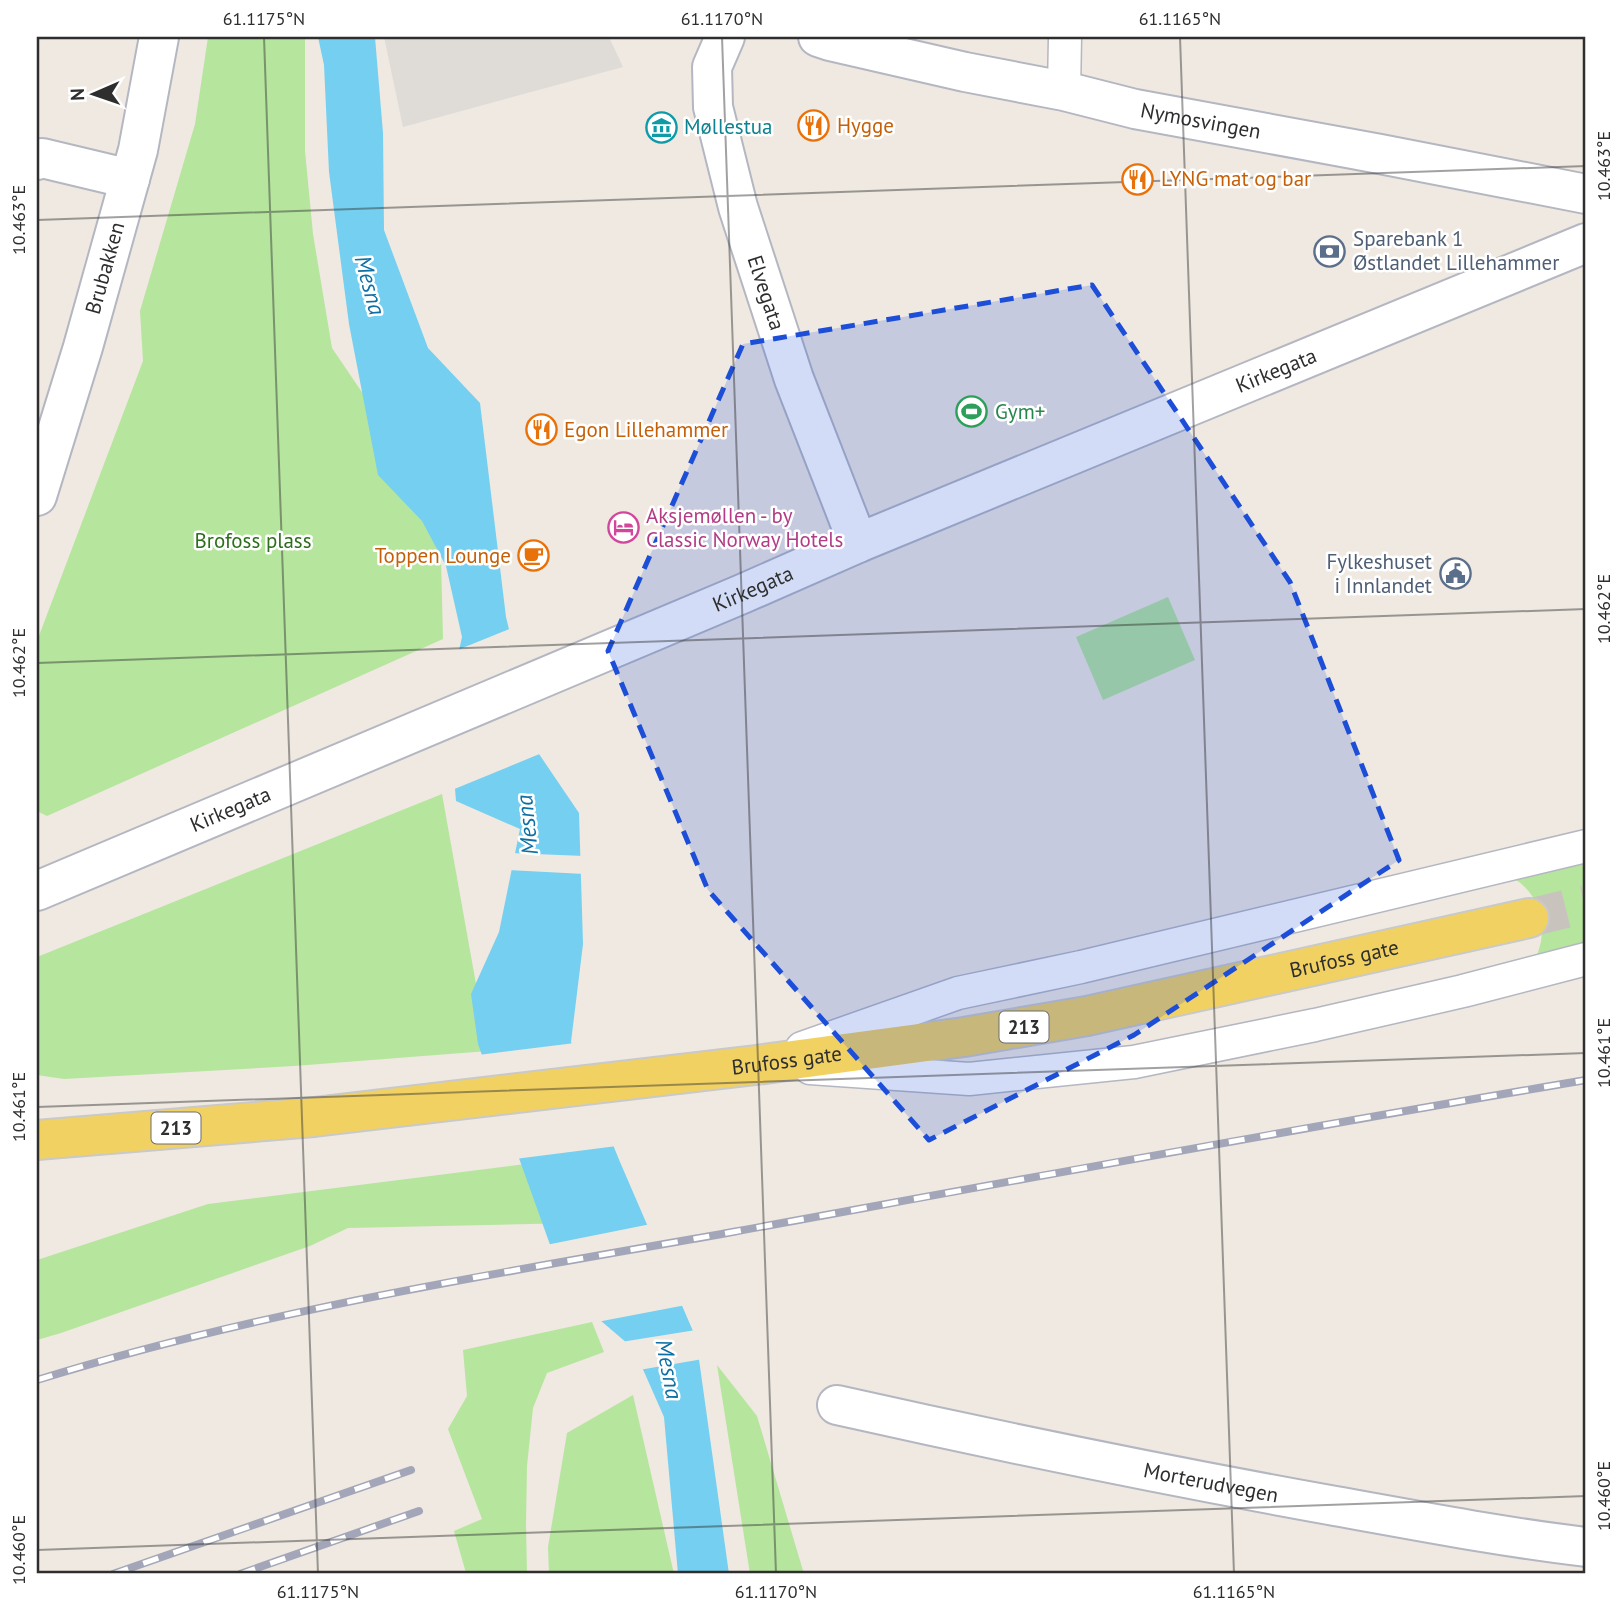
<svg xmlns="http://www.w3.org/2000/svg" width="1623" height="1611" font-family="'PT Sans',sans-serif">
<rect width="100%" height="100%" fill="#efe9e1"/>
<!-- green -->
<g fill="#b6e59e">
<polygon points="208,37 305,37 305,151 313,234 332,348 389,432 441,559 443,639 47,816 37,811 37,641 143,361 140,311 195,124"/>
<polygon points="1168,597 1195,660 1103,700 1076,637"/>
<polygon points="442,794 488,1051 294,1066 64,1079 37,1075 37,957"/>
<path d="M1586,862V943L1537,955C1548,928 1541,896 1516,880Z"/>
<polygon points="533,1163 574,1223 348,1228 310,1246 61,1333 37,1340 37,1260 208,1204"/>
<polygon points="592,1322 604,1352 547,1373 533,1408 527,1466 526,1524 527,1574 461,1574 466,1573 454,1531 482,1519 448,1429 467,1396 463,1350"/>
<polygon points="717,1365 757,1416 804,1574 750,1574"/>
<polygon points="633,1395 674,1574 549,1574 548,1547 567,1433"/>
</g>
<!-- plaza -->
<polygon fill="#dfdcd8" points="384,37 609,37 623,67 403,127"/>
<!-- water -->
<polygon fill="#75cff0" points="318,37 375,37 383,133 384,230 428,348 480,403 506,617 539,754 579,813 583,944 571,1042 620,1162 696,1338 729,1574 678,1574 664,1417 634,1349 567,1292 478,1044 471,994 499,932 520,829 456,801 448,700 462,637 446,566 422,521 378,475 349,324 329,172 324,65"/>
<!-- pier -->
<g fill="#efe9e1">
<polygon points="512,628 542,753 452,790 445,700 455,651"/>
<polygon points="511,853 584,856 584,874 508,870"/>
<polygon points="575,1043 617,1146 515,1159 478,1055"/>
<polygon points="651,1224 686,1305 597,1322 564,1294 546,1245"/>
<polygon points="696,1330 699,1337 703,1359 639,1370 631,1351 621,1342"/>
</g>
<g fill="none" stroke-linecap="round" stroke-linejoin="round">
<!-- primary-tunnel -->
<polyline stroke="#c8c4bd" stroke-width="38" stroke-dasharray="38 19" stroke-linecap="butt" points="1529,918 1586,904"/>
<defs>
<g id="lane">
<polyline points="1064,91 1065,37"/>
<polyline points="802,1048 958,993 1081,967 1586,846"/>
<polyline points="810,1068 969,1079 1134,1062 1315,1025 1463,991 1586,959"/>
</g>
<g id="street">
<path id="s1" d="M725,37L712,67L713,107L738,207L794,379L858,543"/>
<path id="s2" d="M818,37L830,41L965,72L1064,91L1135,109L1380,154L1586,194"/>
<polyline points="37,160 42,158 130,179"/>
<path id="s3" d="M37,496L83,347L138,150L159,37"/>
<path id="s4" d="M37,891L742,594L858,543L1586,243"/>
<path id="s5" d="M837,1405C1002,1442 1168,1476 1335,1506C1419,1521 1502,1537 1586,1547"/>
</g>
<g id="primary">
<path id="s6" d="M37,1140L314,1117L756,1065L964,1037L1087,1016L1529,918"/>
</g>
</defs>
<!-- lane casing -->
<use href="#lane" stroke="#b4b7c1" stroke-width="35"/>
<!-- street casing -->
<use href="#street" stroke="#b4b7c1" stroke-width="42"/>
<!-- primary casing -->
<use href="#primary" stroke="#c9c9c9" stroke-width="42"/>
<!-- lane -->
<use href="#lane" stroke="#fff" stroke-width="32"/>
<!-- street -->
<use href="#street" stroke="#fff" stroke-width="38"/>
<!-- primary -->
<use href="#primary" stroke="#f2d163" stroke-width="38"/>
<defs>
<g id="rail">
<path d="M37,1380C262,1310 495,1274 727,1233C1013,1181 1299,1128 1586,1080"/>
<polyline points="113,1574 411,1470"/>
<polyline points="240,1574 419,1511"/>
</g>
</defs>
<!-- rail casing -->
<use href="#rail" stroke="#a3a6b8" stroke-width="8"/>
<!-- rail -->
<use href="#rail" stroke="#fff" stroke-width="5" stroke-dasharray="16" stroke-linecap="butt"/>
</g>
<!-- marked area -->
<path fill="#1d4ed8" fill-opacity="0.2" stroke="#1d4ed8" stroke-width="5" stroke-dasharray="14 9" stroke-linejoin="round" d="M1092,285L1290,582L1399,860L1134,1035L929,1140L708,890L608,651L743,344Z"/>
<!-- ticks -->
<path fill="none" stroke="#2e2e2e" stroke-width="2" stroke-opacity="0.45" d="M264,37L318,1574M722,37L776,1574M1180,37L1234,1574M37,220L1586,166M37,663L1586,609M37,1107L1586,1053M37,1550L1586,1496"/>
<!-- icons -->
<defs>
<symbol id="restaurant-ring" viewBox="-11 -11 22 22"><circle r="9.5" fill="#fff" stroke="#e8710a" stroke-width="1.5"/><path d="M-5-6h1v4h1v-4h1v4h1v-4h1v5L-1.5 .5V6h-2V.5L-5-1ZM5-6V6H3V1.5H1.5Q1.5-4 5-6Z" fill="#e8710a"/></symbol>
<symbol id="museum-ring" viewBox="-11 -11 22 22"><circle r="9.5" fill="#fff" stroke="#0f9aa8" stroke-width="1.5"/><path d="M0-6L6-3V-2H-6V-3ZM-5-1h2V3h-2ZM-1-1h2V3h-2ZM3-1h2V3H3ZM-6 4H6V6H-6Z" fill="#0f9aa8"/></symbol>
<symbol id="bank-ring" viewBox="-11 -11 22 22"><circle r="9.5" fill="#fff" stroke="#5c6f8a" stroke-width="1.5"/><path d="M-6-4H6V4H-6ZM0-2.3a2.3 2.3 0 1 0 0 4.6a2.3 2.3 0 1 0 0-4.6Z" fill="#5c6f8a"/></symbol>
<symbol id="stadium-ring" viewBox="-11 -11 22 22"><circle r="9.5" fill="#fff" stroke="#2e9e5b" stroke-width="1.5"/><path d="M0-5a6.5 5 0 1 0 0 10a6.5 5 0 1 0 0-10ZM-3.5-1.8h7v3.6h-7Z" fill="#2e9e5b"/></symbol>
<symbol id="hotel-ring" viewBox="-11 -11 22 22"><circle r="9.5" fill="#fff" stroke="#d1479c" stroke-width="1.5"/><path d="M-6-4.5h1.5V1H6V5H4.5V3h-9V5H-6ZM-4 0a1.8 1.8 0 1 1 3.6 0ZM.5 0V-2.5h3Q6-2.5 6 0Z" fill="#d1479c"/></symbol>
<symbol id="cafe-ring" viewBox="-11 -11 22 22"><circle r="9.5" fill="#fff" stroke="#e8710a" stroke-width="1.5"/><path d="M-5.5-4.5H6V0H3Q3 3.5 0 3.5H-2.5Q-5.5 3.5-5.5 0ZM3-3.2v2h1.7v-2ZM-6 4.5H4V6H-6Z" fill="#e8710a"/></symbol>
<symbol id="civic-ring" viewBox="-11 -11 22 22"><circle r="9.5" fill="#fff" stroke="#5c6f8a" stroke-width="1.5"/><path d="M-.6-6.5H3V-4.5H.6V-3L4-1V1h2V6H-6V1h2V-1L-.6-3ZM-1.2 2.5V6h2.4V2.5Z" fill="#5c6f8a"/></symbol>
</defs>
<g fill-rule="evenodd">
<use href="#restaurant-ring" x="796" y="108" width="35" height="35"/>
<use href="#museum-ring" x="644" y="110" width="35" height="35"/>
<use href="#restaurant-ring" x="1120" y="162" width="35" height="35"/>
<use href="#bank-ring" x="1312" y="234" width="35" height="35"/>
<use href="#stadium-ring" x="954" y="394" width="35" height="35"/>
<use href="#restaurant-ring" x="524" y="412" width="35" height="35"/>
<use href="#hotel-ring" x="606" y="510" width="35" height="35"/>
<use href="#cafe-ring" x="516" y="538" width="35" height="35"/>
<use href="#civic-ring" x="1438" y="556" width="35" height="35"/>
</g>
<g text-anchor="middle" stroke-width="5" stroke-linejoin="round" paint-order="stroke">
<!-- shield labels -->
<g fill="#fff" stroke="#6d6d6d" stroke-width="2">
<rect x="999.5" y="1011.5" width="49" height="31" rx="5"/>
<rect x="151.5" y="1112.5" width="49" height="31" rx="5"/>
</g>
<g font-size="19" font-weight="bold" fill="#2e2e2e">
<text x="1024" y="1034">213</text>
<text x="176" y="1135">213</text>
</g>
<!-- street labels -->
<g font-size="21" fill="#2e2e2e" stroke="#fff">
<text dy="7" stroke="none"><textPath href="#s2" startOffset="392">Nymosvingen</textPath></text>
<text dy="7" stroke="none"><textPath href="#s3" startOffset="238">Brubakken</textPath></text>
<text dy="7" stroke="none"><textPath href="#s1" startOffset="266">Elvegata</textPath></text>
<text dy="7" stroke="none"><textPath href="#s4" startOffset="1344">Kirkegata</textPath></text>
<text dy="7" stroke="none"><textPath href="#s4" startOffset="777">Kirkegata</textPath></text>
<text dy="7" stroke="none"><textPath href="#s4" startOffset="210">Kirkegata</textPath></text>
<text dy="7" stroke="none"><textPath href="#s6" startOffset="1321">Brufoss gate</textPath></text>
<text dy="7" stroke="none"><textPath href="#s6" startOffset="754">Brufoss gate</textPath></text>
<text dy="7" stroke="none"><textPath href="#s5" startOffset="382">Morterudvegen</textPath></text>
</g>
<!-- food labels -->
<g font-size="21" fill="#c56008" stroke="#fff" text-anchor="start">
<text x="837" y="133">Hygge</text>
<text x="1161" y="186">LYNG mat og bar</text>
<text x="564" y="437">Egon Lillehammer</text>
<text x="511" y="563" text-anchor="end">Toppen Lounge</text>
</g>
<!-- culture labels -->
<g font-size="21" fill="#0d838f" stroke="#fff" text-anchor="start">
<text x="684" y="134">Møllestua</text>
</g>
<!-- service labels -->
<g font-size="21" fill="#4e5e75" stroke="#fff" text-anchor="start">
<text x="1353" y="246">Sparebank 1<tspan x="1353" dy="24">Østlandet Lillehammer</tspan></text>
<text x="1432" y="569" text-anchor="end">Fylkeshuset<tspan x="1432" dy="24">i Innlandet</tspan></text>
</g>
<!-- leisure labels -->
<g font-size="21" fill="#27864d" stroke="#fff" text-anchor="start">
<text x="995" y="419">Gym+</text>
</g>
<!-- hotel labels -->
<g font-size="21" fill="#b23c85" stroke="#fff" text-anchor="start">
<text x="646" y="523">Aksjemøllen - by<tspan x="646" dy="24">Classic Norway Hotels</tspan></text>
</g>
<!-- park labels -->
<g font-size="21" fill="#2c6e1b" stroke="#fff">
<text x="253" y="548">Brofoss plass</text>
</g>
<!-- water labels -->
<g font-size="23" font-style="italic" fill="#0d6fa3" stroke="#fff">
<text transform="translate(370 285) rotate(75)" y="8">Mesna</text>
<text transform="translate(527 825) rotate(-96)" y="8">Mesna</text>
<text transform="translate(669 1369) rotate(79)" y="8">Mesna</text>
</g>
</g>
<!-- border -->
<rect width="1623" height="1611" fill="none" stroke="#ffffff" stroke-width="77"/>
<!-- north arrow -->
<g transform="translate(94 94) rotate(268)" stroke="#ffffff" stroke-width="5" paint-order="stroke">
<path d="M0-5L12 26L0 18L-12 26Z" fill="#2e2e2e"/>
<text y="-10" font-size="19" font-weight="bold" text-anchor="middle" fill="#2e2e2e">N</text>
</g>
<rect x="38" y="38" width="1546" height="1534" fill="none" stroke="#2e2e2e" stroke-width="2.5"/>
<g font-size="18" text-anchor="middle" fill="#2e2e2e">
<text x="264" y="25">61.1175°N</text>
<text x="722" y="25">61.1170°N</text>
<text x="1180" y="25">61.1165°N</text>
<text transform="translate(1604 166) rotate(-90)" y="6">10.463°E</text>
<text transform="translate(19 220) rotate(-90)" y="6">10.463°E</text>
<text transform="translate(1604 609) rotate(-90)" y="6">10.462°E</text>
<text transform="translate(19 663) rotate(-90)" y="6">10.462°E</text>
<text transform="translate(1604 1053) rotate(-90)" y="6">10.461°E</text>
<text transform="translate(19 1107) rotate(-90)" y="6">10.461°E</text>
<text transform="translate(1604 1496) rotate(-90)" y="6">10.460°E</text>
<text transform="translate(19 1550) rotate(-90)" y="6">10.460°E</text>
<text x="318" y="1598">61.1175°N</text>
<text x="776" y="1598">61.1170°N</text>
<text x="1234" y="1598">61.1165°N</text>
</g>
</svg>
